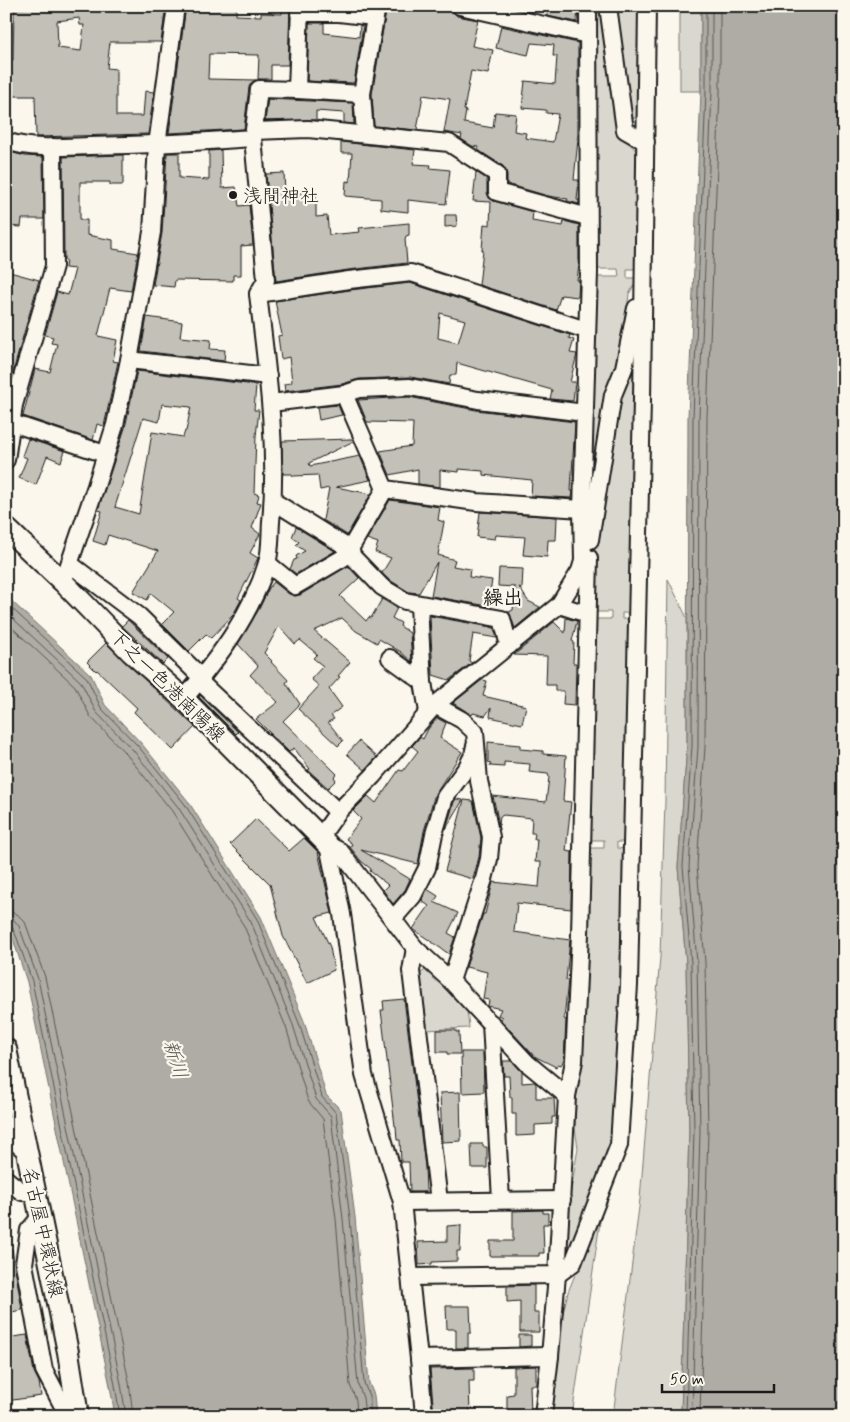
<svg xmlns="http://www.w3.org/2000/svg" width="850" height="1422" font-family="Mynerve,'Klee One',sans-serif">
<rect width="100%" height="100%" fill="#fbf7ec"/>
<filter id="ink" filterUnits="userSpaceOnUse"><feTurbulence type="fractalNoise" baseFrequency=".02" numOctaves="2"/><feDisplacementMap in="SourceGraphic" scale="10" xChannelSelector="R" yChannelSelector="G"/><feConvolveMatrix kernelMatrix="1 2 1 2 8 2 1 2 1" color-interpolation-filters="sRGB"/></filter>
<g filter="url(#ink)">
<!-- green -->
<g fill="#dad7ce" stroke="#7b7a75">
<polygon points="595,6 603,6 619,132 640,155 637,269 627,269 627,278 637,278 637,280 629,294 620,367 588,518 595,277 619,277 618,269 595,269"/>
<polygon points="613,6 642,6 642,118 628,118"/>
<rect x="680" y="6" width="21" height="85"/>
<polygon points="636,320 631,613 622,613 622,619 631,619 626,842 617,842 617,848 626,849 622,979 610,1146 570,1257 566,1256 567,1215 578,1148 575,1128 576,1098 582,1064 590,848 604,848 604,840 590,840 594,619 611,619 611,612 594,612 595,542 617,396"/>
<polygon points="668,579 687,618 687,746 678,867 686,963 689,1131 681,1416 613,1416 640,1199 660,957 665,801"/>
<polygon points="427,969 467,1009 469,1028 424,1030 418,975"/>
<polygon points="602,1208 572,1416 551,1416 557,1373 562,1317 568,1292"/>
</g>
<!-- water -->
<g fill="#afaca5" stroke="#74726e">
<polygon points="701,6 844,6 844,1416 681,1416 689,1131 686,963 678,867 687,746 688,417 701,91"/>
<polygon points="6,596 91,675 105,705 141,743 188,801 261,917 304,1021 326,1095 341,1110 355,1217 369,1383 374,1395 376,1416 115,1416 110,1386 27,982 13,939 6,926"/>
</g>
<g fill="none" stroke-linecap="round" stroke-linejoin="round">
<!-- shore -->
<g stroke="#575653" stroke-width="1">
<polyline points="6,603 87,678 101,708 138,746 184,803 257,919 299,1023 322,1097 336,1113 350,1218 364,1383 369,1396 371,1416"/>
<polyline points="6,612 81,682 96,712 133,750 178,807 251,922 293,1025 316,1099 331,1116 343,1219 358,1384 363,1398 365,1416"/>
<polyline points="6,622 75,686 90,716 127,755 172,811 244,926 286,1027 308,1101 323,1119 336,1219 350,1385 356,1400 357,1416"/>
<polyline points="6,911 17,914 25,922 45,977 129,1382 133,1416"/>
<polyline points="6,919 14,920 19,926 38,979 121,1384 126,1416"/>
<polyline points="6,925 12,927 17,938 32,981 115,1385 120,1416"/>
<polyline points="686,1416 694,1131 691,963 683,866 692,746 693,417 706,91 706,6"/>
<polyline points="692,1416 700,1131 697,963 689,866 698,747 699,417 712,91 712,6"/>
<polyline points="700,1416 708,1131 705,962 697,866 705,747 707,417 720,91 720,6"/>
</g>
</g>
<!-- building -->
<g fill="#c3c0b8" stroke="#1c1c1c" fill-rule="evenodd">
<path d="M44,6H166L161,42H110L107,68L116,69V116H143L145,91L154,92L148,134L36,137L35,96H13L10,60H13L14,9ZM79,18L80,25H84L81,51L58,48L57,21Z"/>
<polygon points="186,6 196,6 197,9 236,7 236,15 261,16 261,13 282,14 282,6 290,6 288,65 271,65 271,79 258,79 259,55 209,54 208,79 256,80 251,83 249,87 244,129 169,133"/>
<polygon points="387,6 439,6 450,9 457,16 478,20 472,46 493,50 488,74 471,71 464,110 466,111 464,123 493,128 495,112 516,114 514,131 526,133 525,138 553,142 558,114 546,113 546,110 522,108 525,81 555,84 557,56 553,56 554,45 531,43 528,55 496,48 501,26 578,43 578,139 574,180 579,180 577,200 579,200 579,204 567,201 568,199 548,196 507,184 507,174 503,166 478,150 478,147 472,146 461,139 462,135 444,132 450,99 423,95 417,130 374,126 372,94"/>
<polygon points="548,6 578,6 577,22 547,16"/>
<polygon points="309,23 324,23 324,33 359,37 360,25 363,26 354,83 307,81"/>
<polygon points="268,99 353,103 354,124 344,123 344,113 316,111 316,120 265,121"/>
<polygon points="341,142 415,150 413,164 431,165 430,168 450,170 446,204 408,200 408,212 381,209 381,199 345,196 346,181 350,182 352,153 341,153"/>
<polygon points="221,150 222,188 236,187 239,206 249,205 253,245 241,246 241,275 233,275 233,281 175,280 174,287 153,285 162,233 167,153 179,153 179,178 209,180 209,151"/>
<polygon points="6,151 25,156 43,157 44,219 22,219 21,227 6,226"/>
<polygon points="123,155 123,185 110,185 110,182 80,182 80,220 87,220 87,235 113,240 113,249 138,253 131,291 110,288 98,336 117,340 113,361 118,362 104,426 97,424 93,440 23,416 35,369 50,372 57,344 51,343 53,337 45,335 57,292 68,295 75,269 65,268 66,260 64,260 63,157"/>
<polygon points="476,172 487,179 487,193 489,198 494,201 533,212 532,221 563,226 564,221 579,225 579,265 577,280 579,280 578,297 561,295 556,310 479,285 483,250 482,250 484,224 490,225 491,202 473,201"/>
<polygon points="284,173 285,193 316,192 316,217 327,216 329,235 360,232 359,228 409,223 409,235 406,236 405,239 407,263 348,270 276,281 266,174"/>
<polygon points="445,215 456,215 457,226 445,227"/>
<polygon points="6,271 39,280 7,393 6,392"/>
<path d="M410,283L570,335L569,338L574,340L570,353L577,354L570,382H575L573,401L550,399L552,390L457,363L456,375H450L449,384L410,377L359,379L342,384L285,391L284,384L291,383L292,381L289,357L281,359L278,336L282,335L275,301L350,290ZM440,313L465,320L458,343L438,338Z"/>
<polygon points="147,317 182,322 180,337 211,340 210,349 225,350 224,361 233,362 141,351"/>
<path d="M137,371L256,385L254,410H259L256,436L254,493L259,495L257,502L261,503L252,528L260,534L250,553L258,558L238,598L241,600L233,615L211,638L206,634L189,651L162,624L174,612L151,593L147,600L133,592L158,551L108,535L105,545L93,541L102,511L98,510L125,428ZM162,404L191,407L186,431H185L183,437L152,432L139,514L115,507L143,418L159,422Z"/>
<polygon points="409,397 476,410 575,422 571,491 573,491 572,498 531,496 532,480 483,475 483,471 459,469 459,472 440,470 440,487 418,484 418,469 390,475 380,451 412,446 413,423 367,422 358,400"/>
<polygon points="338,405 342,415 319,420 317,407"/>
<polygon points="28,439 65,451 61,462 47,456 36,485 19,478 27,458 22,456"/>
<polygon points="352,439 354,441 309,463 310,466 360,456 370,480 336,487 371,494 347,535 323,520 329,488 320,490 318,475 293,476 292,474 283,474 282,441"/>
<polygon points="390,500 440,507 438,520 444,522 438,555 455,560 453,566 470,569 469,577 492,580 488,606 431,596 437,562 419,593 409,592 388,579 382,573 391,558 375,552 378,543 367,539"/>
<polygon points="480,512 557,517 556,540 548,540 547,557 523,555 525,537 496,535 495,539 477,537"/>
<polygon points="296,527 335,551 296,574 290,569 294,560 297,559 296,556 305,551 296,545 299,542 292,537"/>
<polygon points="348,566 359,578 340,596 366,621 369,617 371,618 382,599 397,608 392,618 401,623 400,626 410,633 412,662 401,652 379,639 377,643 356,631 342,618 314,631 350,662 338,676 340,677 329,689 342,707 331,715 334,719 328,722 343,741 338,746 298,709 319,686 311,679 323,666 313,658 317,654 300,640 295,644 279,626 264,653 272,661 271,662 288,680 286,683 300,704 283,721 337,774 334,777 336,780 328,788 308,770 310,769 294,748 289,752 256,719 278,702 250,675 258,666 238,644 259,609 269,588 274,582 289,594 295,596 300,595"/>
<polygon points="499,568 523,569 522,588 519,587 528,601 540,607 515,628 509,612 513,610 515,587 498,586"/>
<polygon points="430,616 485,626 485,628 487,626 494,628 497,638 473,634 469,661 472,663 449,680 433,675"/>
<polygon points="566,618 577,621 572,641 574,642 573,663 576,663 575,705 563,704 564,691 555,691 555,685 546,685 547,656 514,655 554,622 565,633"/>
<polygon points="128,620 168,659 163,664 122,626"/>
<polygon points="106,643 195,727 173,750 134,712 137,708 97,670 96,671 87,662"/>
<polygon points="482,680 487,681 483,696 526,706 522,724 490,717 491,708 485,716 473,713 472,715 453,703"/>
<polygon points="200,695 238,732 236,734 199,697"/>
<polygon points="437,718 446,723 440,738 462,752 435,794 424,831 418,864 361,850 410,879 405,890 393,904 383,890 388,885 370,871 371,869 361,861 350,847 352,844 346,839 361,819 353,811 368,796 376,803 399,770 403,771 418,751 412,746 420,737 423,739 428,729"/>
<polygon points="359,741 377,757 365,770 347,754"/>
<polygon points="488,742 520,745 520,749 543,751 543,754 566,756 563,801 571,802 566,851 572,852 571,909 517,903 514,932 570,940 566,980 568,980 564,1019 566,1020 564,1060 561,1065 558,1064 556,1067 534,1056 501,1020 502,1017 498,1015 501,1009 488,1006 489,1000 483,999 487,972 466,967 483,914 485,914 493,882 539,887 541,862 535,862 537,839 534,839 535,833 531,833 532,818 503,815 502,816 500,816 499,825 493,796 546,802 549,777 548,774 529,772 530,764 504,762 504,767 490,766 491,763 488,762"/>
<polygon points="456,799 463,800 446,829 454,802"/>
<polygon points="464,800 473,801 481,838 479,857 473,879 445,871"/>
<polygon points="256,819 289,851 304,838 318,852 332,913 316,917 330,947 334,970 307,983 283,936 270,884 230,844"/>
<polygon points="427,889 438,896 434,902 458,913 448,933 455,937 449,954 413,929 429,906 422,901"/>
<polygon points="404,999 425,1167 426,1192 410,1192 409,1162 401,1162 400,1140 397,1140 396,1126 395,1126 381,1010 384,1010 383,1001"/>
<polygon points="437,1030 456,1030 456,1032 459,1032 460,1054 447,1054 447,1052 437,1052"/>
<polygon points="461,1052 483,1052 484,1092 462,1093"/>
<polygon points="503,1061 512,1061 522,1072 522,1083 535,1082 536,1084 536,1098 554,1098 555,1117 552,1117 552,1124 535,1125 535,1135 516,1136 516,1114 512,1114 512,1097 510,1097 509,1076 504,1076"/>
<polygon points="460,1092 461,1141 442,1142 440,1093"/>
<polygon points="471,1144 483,1144 483,1147 487,1147 487,1168 472,1168"/>
<polygon points="543,1210 543,1213 548,1213 548,1224 543,1224 544,1253 539,1253 539,1256 490,1256 490,1241 513,1241 513,1211"/>
<polygon points="461,1225 460,1251 457,1251 457,1261 432,1262 432,1264 419,1265 418,1242 447,1241 447,1226"/>
<polygon points="6,1249 12,1249 22,1310 6,1313"/>
<polygon points="534,1285 534,1313 539,1313 539,1332 520,1332 520,1301 507,1302 507,1286"/>
<polygon points="446,1306 470,1306 471,1333 468,1333 468,1348 456,1348 456,1329 447,1329"/>
<polygon points="27,1335 34,1372 39,1382 41,1396 6,1401 6,1338"/>
<polygon points="519,1335 531,1335 531,1346 519,1347"/>
<polygon points="536,1366 536,1385 530,1385 531,1415 507,1415 507,1395 514,1394 514,1367"/>
<polygon points="474,1368 474,1381 469,1381 470,1416 434,1416 430,1369"/>
</g>
<g fill="none" stroke-linecap="round" stroke-linejoin="round">
<defs>
<g id="minor">
<polyline points="460,6 588,35"/>
<polyline points="608,6 625,130 646,142"/>
<polyline points="299,13 339,13 374,17"/>
<polyline points="297,90 362,94"/>
<polyline points="254,131 308,129 449,143 497,174 497,192 588,217"/>
<polyline points="365,133 362,94 377,6"/>
<path d="M6,141C33,150 62,147 89,146C144,145 199,142 253,138"/>
<polyline points="258,294 349,280 411,273 586,330"/>
<polyline points="129,360 268,376"/>
<polyline points="271,403 344,394 359,389 410,387 478,400 585,413"/>
<polyline points="12,423 105,454"/>
<polyline points="6,460 14,405 54,266 53,147"/>
<polyline points="385,489 476,502 582,509"/>
<polyline points="273,501 350,549 353,557 382,587 405,601 502,619 509,646"/>
<polyline points="590,540 613,395 624,368 636,308"/>
<polyline points="267,563 295,586 343,558 350,549 385,489 344,394"/>
<polyline points="70,564 139,616 202,678"/>
<polyline points="63,582 96,486 115,425 129,360 152,232 157,145 176,6"/>
<polyline points="419,605 423,682 428,712"/>
<polyline points="559,605 587,614"/>
<polyline points="390,658 423,682"/>
<polyline points="199,681 338,812"/>
<path d="M184,699C218,658 252,614 267,563C271,551 270,535 271,522C278,445 267,369 258,294L266,280L253,138L259,89L297,90L300,6"/>
<polyline points="435,705 462,720 475,732 479,781 491,837 489,859 484,879 451,981"/>
<polyline points="321,836 338,812 373,776 435,705 559,605 580,571 583,561 582,509 589,272 588,6"/>
<polyline points="328,845 342,914 364,1075 402,1202 419,1359 424,1416"/>
<polyline points="328,845 340,851 415,948 451,981 527,1063 567,1096"/>
<polyline points="393,919 413,896 427,868 434,834 445,797 467,767 473,755 475,746"/>
<polyline points="415,948 411,971 439,1201"/>
<polyline points="491,1023 501,1200"/>
<polyline points="6,1124 10,1138 28,1153"/>
<polyline points="6,1179 22,1192 36,1193"/>
<polyline points="402,1202 562,1200"/>
<polyline points="41,1216 29,1230 24,1264 44,1370 67,1414 78,1414"/>
<polyline points="411,1277 557,1275 573,1263 619,1145 629,985 632,845 642,400 647,6"/>
<polyline points="419,1359 550,1356"/>
<polyline points="543,1416 550,1356 557,1275 567,1096 574,1061 580,934 589,558"/>
</g>
<g id="major">
<polyline points="6,528 63,582 131,652 184,699 328,845"/>
<polyline points="6,1049 68,1352 78,1416"/>
</g>
</defs>
<!-- minor casing -->
<use href="#minor" stroke="#1c1c1c" stroke-width="20"/>
<!-- major casing -->
<use href="#major" stroke="#1c1c1c" stroke-width="24"/>
<!-- minor -->
<use href="#minor" stroke="#fbf7ec" stroke-width="16"/>
<!-- major -->
<use href="#major" stroke="#fbf7ec" stroke-width="20"/>
</g>
</g>
<!-- markers -->
<circle fill="#1c1c1c" stroke="#fbf7ec" stroke-width="2" cx="233" cy="195" r="5"/>
<g text-anchor="middle" stroke-width="4.5" stroke-linejoin="round" paint-order="stroke">
<!-- poi labels -->
<g font-size="19" fill="#1c1c1c" stroke="#fbf7ec" text-anchor="start">
<text x="243" y="202">浅間神社</text>
</g>
<!-- street labels -->
<g font-size="19" fill="#1c1c1c" stroke="#fbf7ec">
<text transform="translate(168 685) rotate(44)" y="7">下之一色港南陽線</text>
<text transform="translate(44 1232) rotate(78)" y="7">名古屋中環状線</text>
</g>
<!-- neighbourhood labels -->
<g font-size="20" font-weight="bold" fill="#1c1c1c" stroke="#fbf7ec">
<text x="503" y="604">繰出</text>
</g>
<!-- water labels -->
<g font-size="20" font-style="italic" fill="#575653" stroke="#fbf7ec">
<text transform="translate(176 1059) rotate(73)" y="7">新川</text>
</g>
</g>
<!-- margin -->
<rect width="850" height="1422" fill="none" stroke="#fbf7ec" stroke-width="25"/>
<rect x="12" y="12" width="825" height="1397" fill="none" stroke="#1c1c1c" stroke-width="2" filter="url(#ink)"/>
<!-- scale -->
<path d="M662 1384v8h112v-8" fill="none" stroke="#1c1c1c" stroke-width="2.5"/>
<text x="670" y="1384" font-size="15" fill="#1c1c1c" stroke="#fbf7ec" stroke-width="4" paint-order="stroke">50 m</text>
</svg>
